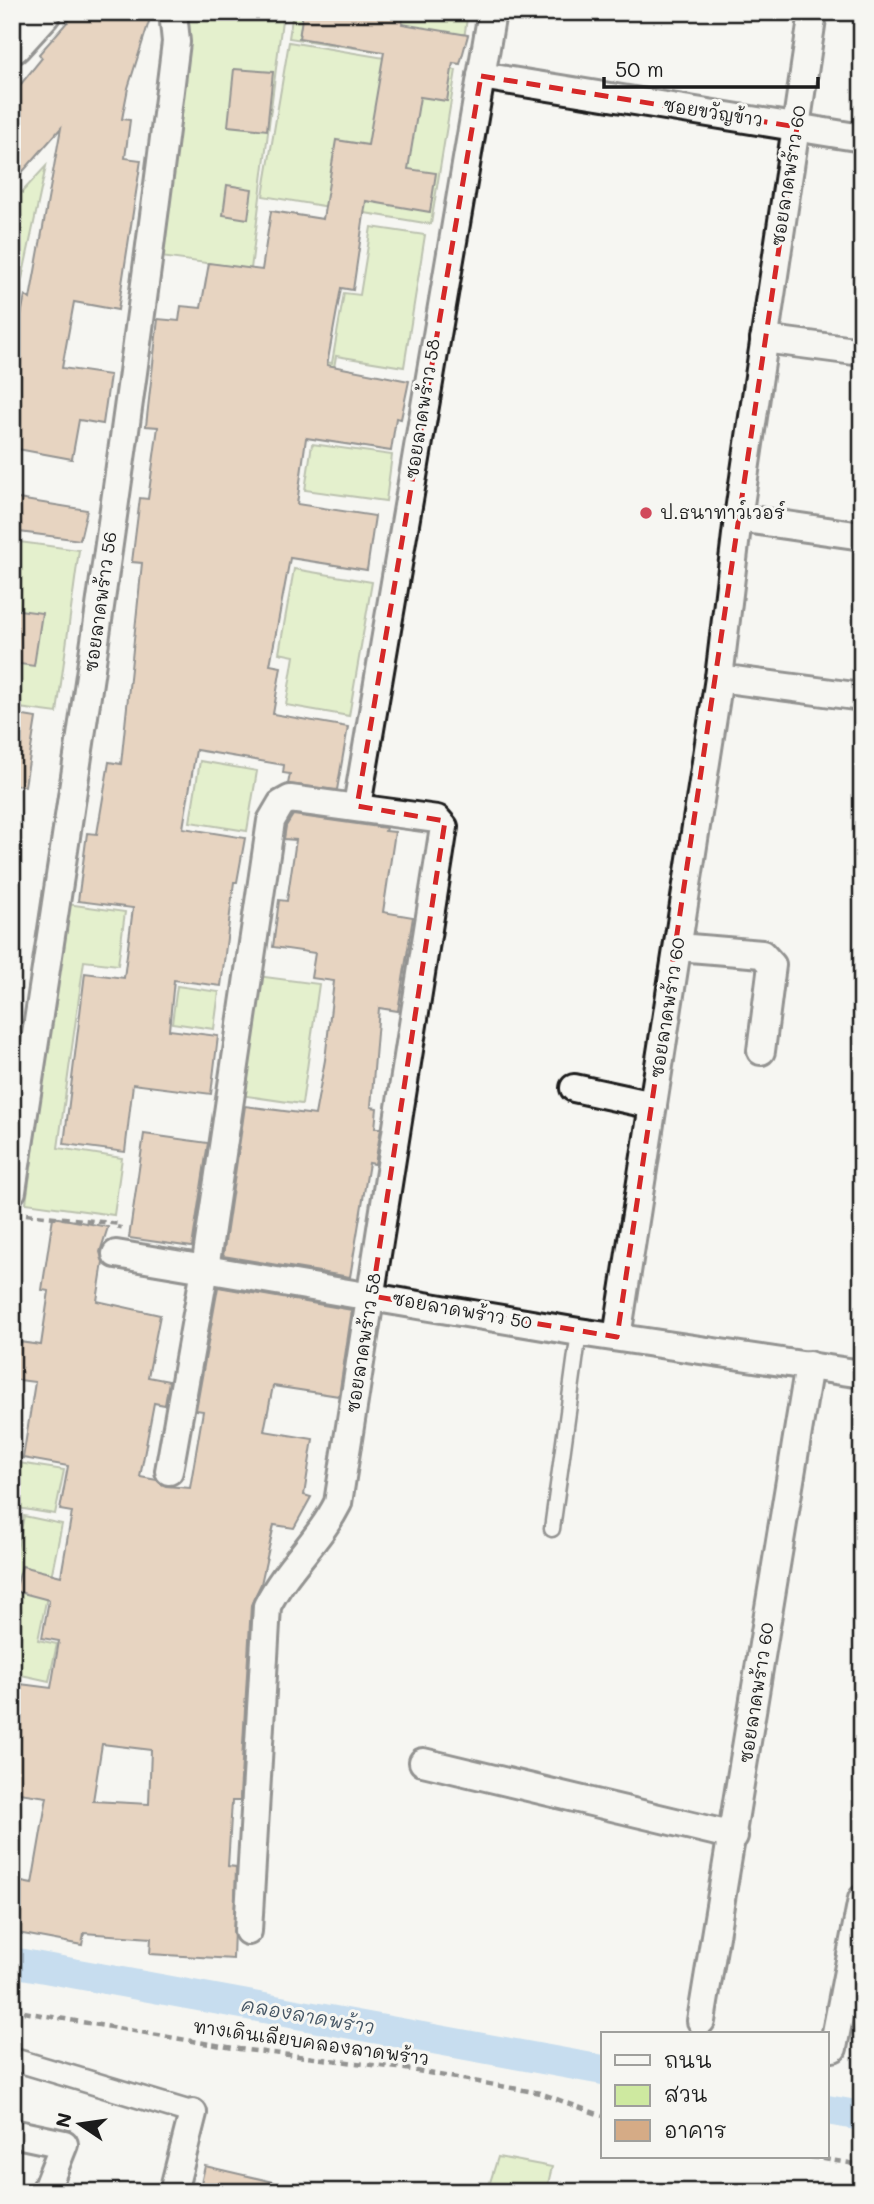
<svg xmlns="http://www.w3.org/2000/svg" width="874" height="2204" font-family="Mali,'Playpen Sans Thai',sans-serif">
<rect width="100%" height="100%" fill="#f6f6f2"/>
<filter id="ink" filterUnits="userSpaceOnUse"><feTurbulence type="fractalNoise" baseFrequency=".0143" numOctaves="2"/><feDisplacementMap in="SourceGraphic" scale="14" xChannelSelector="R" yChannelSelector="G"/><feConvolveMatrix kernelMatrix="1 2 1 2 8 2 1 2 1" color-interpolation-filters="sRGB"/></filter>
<g filter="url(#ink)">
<!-- green -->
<g fill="#cee9a0" stroke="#75825e" stroke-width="2">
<polygon points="184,12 283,12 251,269 153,256"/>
<polygon points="293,12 468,12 460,64 289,38"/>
<polygon points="289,42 456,70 431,224 263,196"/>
<polygon points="46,166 22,279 12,270 12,203"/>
<polygon points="371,227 425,235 404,367 336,356 328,403 315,361 332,363 344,293 360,295"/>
<polygon points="312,444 392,455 386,501 305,490"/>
<polygon points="12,541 79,550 57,713 12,707"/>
<polygon points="294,569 372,582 349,716 286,705 294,656 279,653"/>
<polygon points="200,761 257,771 247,831 190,822"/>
<polygon points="67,904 125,912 118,965 84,961 58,1148 122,1158 114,1215 26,1203"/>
<polygon points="257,976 319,984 302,1104 240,1095"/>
<polygon points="177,986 219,992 214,1029 172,1023"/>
<polygon points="12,1462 64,1470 55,1514 18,1508 12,1493"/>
<polygon points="24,1516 62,1524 38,1640 57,1644 49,1681 12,1673 12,1573"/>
<polygon points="498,2157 552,2167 546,2192 487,2192"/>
</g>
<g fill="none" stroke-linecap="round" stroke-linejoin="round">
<!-- canal -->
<g stroke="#8ebfea" stroke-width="30">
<polyline points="12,1962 603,2070"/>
<polyline points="827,2110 862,2116"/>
</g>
</g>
<!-- building -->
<g fill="#d5ab86" stroke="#1c1c1c" stroke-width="2" fill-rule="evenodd">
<polygon points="76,12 152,12 128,88 122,119 130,120 125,158 141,160 118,310 74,302 62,368 110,375 103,424 79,420 72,459 12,448 12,361 25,295 30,299 61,128 12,184 12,95 42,58 39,54"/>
<polygon points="303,12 404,12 402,24 468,35 460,64 453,63 447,101 420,97 408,169 436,173 430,212 366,201 353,290 341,288 327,365 409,381 401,419 396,418 391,451 306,438 297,504 375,516 367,570 290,558 270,665 281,667 273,714 348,727 337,790 288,784 290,774 283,773 284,765 196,750 183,828 245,838 237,882 234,882 221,986 174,980 169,1030 218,1036 211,1094 133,1084 125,1152 64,1144 85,973 124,978 133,908 78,901 87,833 97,834 109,762 121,764 142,563 132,562 140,498 148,499 158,427 146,426 158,319 179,321 181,306 201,308 209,263 262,270 271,211 323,219 336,140 368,145 384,52 299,38"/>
<polygon points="234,69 273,72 267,130 228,126"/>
<polygon points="227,185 252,189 248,219 223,215"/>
<polygon points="12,498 87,510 80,540 12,531"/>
<polygon points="12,609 42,613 34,666 12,663"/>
<polygon points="12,714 36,718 25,786 12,785"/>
<polygon points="293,815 386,828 385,831 395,832 383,912 413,917 398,1011 379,1008 371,1107 377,1108 375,1128 381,1128 375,1164 369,1163 350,1277 223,1256 245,1106 315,1115 325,1060 334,981 311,978 315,953 273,947 279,900 287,901 296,840 284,839 286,826"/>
<polygon points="144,1134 208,1143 192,1247 129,1238"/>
<path d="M53,1217L108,1227L100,1252L103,1262L97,1301L160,1315L148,1377L169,1381L165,1405L154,1403L140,1477L157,1480L166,1486L190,1488L203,1411L196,1410L218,1287L352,1310L339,1396L273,1386L264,1431L313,1439L304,1495L311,1497L294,1528L274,1525L261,1584L251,1605L240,1796V1801H232L228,1866L236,1867L233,1959L150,1954L151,1938L84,1933L82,1945L12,1932V1880L32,1884L47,1797L12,1792V1683L51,1688L59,1641L42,1638L49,1600L15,1591L22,1566L61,1576L72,1512L60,1510L68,1466L23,1458L35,1382L12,1379V1341L41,1345L49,1291L42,1290ZM102,1744L151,1750L149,1804L93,1801Z"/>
<polygon points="205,2166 274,2182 273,2192 199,2192"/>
</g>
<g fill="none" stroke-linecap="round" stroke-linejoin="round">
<defs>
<polyline id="service" points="552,1529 579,1332"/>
<polyline id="pedestrian" points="12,2059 193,2113"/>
<g id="minor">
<polyline points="481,76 862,138"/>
<polyline points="764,339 862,352"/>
<polyline points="738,518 862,536"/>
<polyline points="719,678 862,697"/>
<polyline points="357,806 492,12"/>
<polyline points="678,947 762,954 772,965 761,1051"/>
<polyline points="574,1088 653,1105"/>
<path d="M12,1191C71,808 129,426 176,42L173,12"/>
<polyline points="116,1254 579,1332 862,1374"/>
<polyline points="617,1337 719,678 738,518 813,12"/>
<path d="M169,1471L205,1269L271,821L281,804L290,799L437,819L444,827L338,1503C319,1541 286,1568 267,1606L248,1931"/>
<polyline points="423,1762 734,1836"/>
<polyline points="701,2021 809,1365"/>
<polyline points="833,2048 862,1899"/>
<polyline points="12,2133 64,2144 45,2192"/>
<polyline points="173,2192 193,2113"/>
</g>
<polyline id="primary" points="12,44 41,12"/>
</defs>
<!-- service casing -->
<use href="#service" stroke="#1c1c1c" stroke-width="19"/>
<!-- pedestrian casing -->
<use href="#pedestrian" stroke="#1c1c1c" stroke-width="26"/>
<!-- minor casing -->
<use href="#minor" stroke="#1c1c1c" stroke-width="32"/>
<!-- primary casing -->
<use href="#primary" stroke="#1c1c1c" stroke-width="44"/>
<!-- path -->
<g stroke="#1c1c1c" stroke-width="4.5" stroke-dasharray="7 5" stroke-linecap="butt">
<polyline points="26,1214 120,1224 119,1229"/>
<polyline points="12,2010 239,2049 406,2069 540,2093 603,2116"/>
<polyline points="811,2157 862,2165"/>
</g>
<!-- service -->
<use href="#service" stroke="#f6f6f2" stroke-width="14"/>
<!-- pedestrian -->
<use href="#pedestrian" stroke="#f6f6f2" stroke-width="21"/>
<!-- minor -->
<use href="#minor" stroke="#f6f6f2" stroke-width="26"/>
<!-- primary -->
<use href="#primary" stroke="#f6f6f2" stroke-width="38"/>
</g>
</g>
<!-- marked area -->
<path d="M0 0H874V2204H0ZM481,76L797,127L617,1337L372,1296L445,821L357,806Z" fill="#f6f6f2" fill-opacity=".55" fill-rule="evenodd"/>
<path fill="none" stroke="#d62828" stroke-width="5" stroke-dasharray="14 9" stroke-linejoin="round" d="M481,76L797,127L617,1337L372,1296L445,821L357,806Z"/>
<!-- markers -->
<circle fill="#d1495b" stroke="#f6f6f2" stroke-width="2.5" cx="646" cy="513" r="7"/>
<g text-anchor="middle" stroke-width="6" stroke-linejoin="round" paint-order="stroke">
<!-- street labels -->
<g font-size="18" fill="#1c1c1c" stroke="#f6f6f2">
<text transform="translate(713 113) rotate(9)" y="6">ซอยขวัญข้าว</text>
<text transform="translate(789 176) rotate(-81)" y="6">ซอยลาดพร้าว 60</text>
<text transform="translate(423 409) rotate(-81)" y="6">ซอยลาดพร้าว 58</text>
<text transform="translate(101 602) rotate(-82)" y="6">ซอยลาดพร้าว 56</text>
<text transform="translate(668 1008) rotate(-81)" y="6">ซอยลาดพร้าว 60</text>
<text transform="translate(462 1311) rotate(10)" y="6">ซอยลาดพร้าว 50</text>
<text transform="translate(364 1343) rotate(-81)" y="6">ซอยลาดพร้าว 58</text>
<text transform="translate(757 1693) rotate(-81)" y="6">ซอยลาดพร้าว 60</text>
<text transform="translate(311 2043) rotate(8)" y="6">ทางเดินเลียบคลองลาดพร้าว</text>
</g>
<!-- poi labels -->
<g font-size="18" fill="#1c1c1c" stroke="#f6f6f2" text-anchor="start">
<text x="660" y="519">ป.ธนาทาว์เวอร์</text>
</g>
<!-- water labels -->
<g font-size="19" font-style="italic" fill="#445564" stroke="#f6f6f2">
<text transform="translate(308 2016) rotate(10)" y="7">คลองลาดพร้าว</text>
</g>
</g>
<!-- margin -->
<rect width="874" height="2204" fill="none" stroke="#f6f6f2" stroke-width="42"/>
<rect x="21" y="21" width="832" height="2162" fill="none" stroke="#1c1c1c" stroke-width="2.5" filter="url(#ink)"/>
<!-- legend -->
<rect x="601" y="2032" width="228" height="126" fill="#f6f6f2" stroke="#9f9f9c" stroke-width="2"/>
<rect x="615" y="2055" width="35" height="10" fill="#f6f6f2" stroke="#9f9f9c" stroke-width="2"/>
<text x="664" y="2068" font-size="21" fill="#1c1c1c">ถนน</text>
<rect x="615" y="2085" width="35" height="21" fill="#cee9a0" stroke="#9f9f9c" stroke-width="2"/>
<text x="664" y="2102" font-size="21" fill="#1c1c1c">สวน</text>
<rect x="615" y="2120" width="35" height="21" fill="#d5ab86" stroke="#9f9f9c" stroke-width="2"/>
<text x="664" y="2138" font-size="21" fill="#1c1c1c">อาคาร</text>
<!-- north arrow -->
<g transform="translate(80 2124) rotate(283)" stroke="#f6f6f2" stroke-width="5" paint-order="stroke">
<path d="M0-5L12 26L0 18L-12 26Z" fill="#1c1c1c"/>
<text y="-10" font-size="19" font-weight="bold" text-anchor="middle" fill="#1c1c1c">N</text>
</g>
<!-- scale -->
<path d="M604 77v10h214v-10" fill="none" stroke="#1c1c1c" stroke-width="3.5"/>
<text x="615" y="77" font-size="21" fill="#1c1c1c" stroke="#f6f6f2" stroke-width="5" paint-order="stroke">50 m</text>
</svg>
